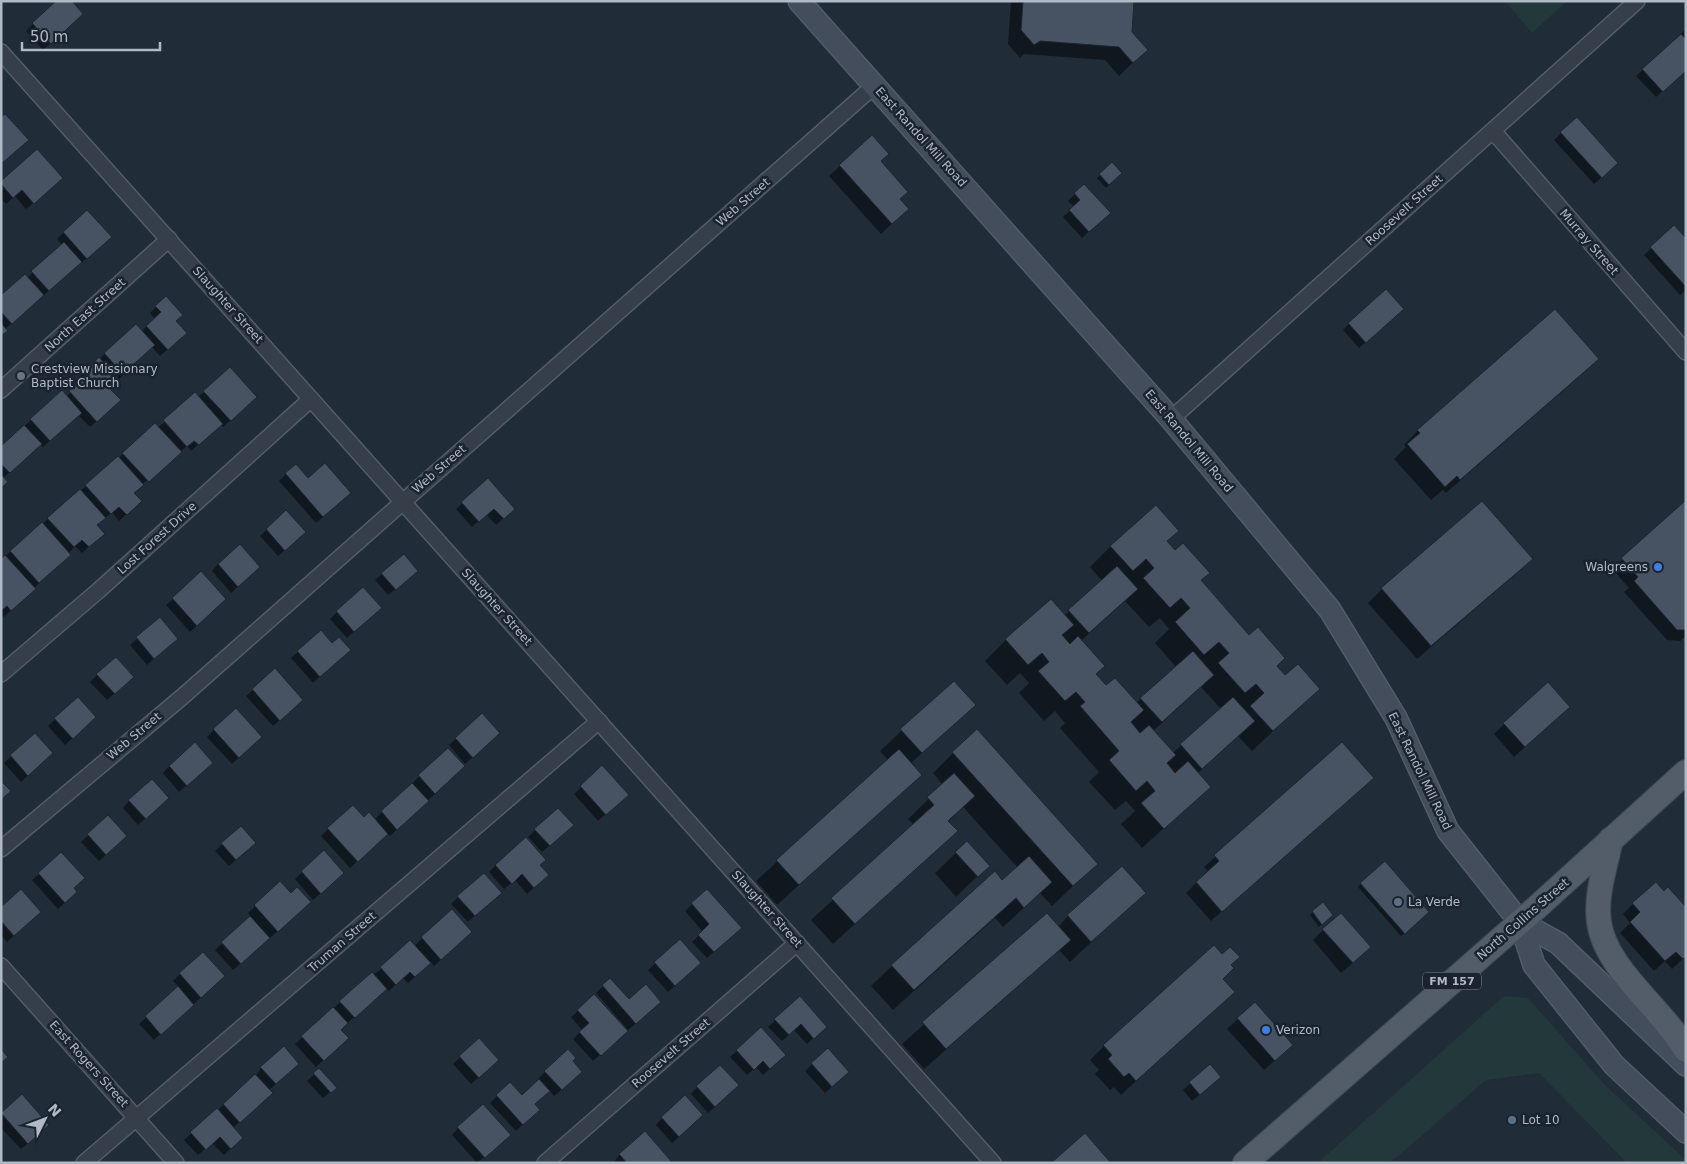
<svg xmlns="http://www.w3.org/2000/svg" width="1687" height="1164" font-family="'DejaVu Sans',sans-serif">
<rect width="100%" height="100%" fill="#212c39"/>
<!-- green -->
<g fill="#23383a">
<polygon points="1505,1 1567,1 1532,33"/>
<polygon points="1504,996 1528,998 1605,1085 1686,1160 1686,1163 1627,1163 1539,1073 1486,1080 1390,1163 1321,1163 1322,1159"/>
</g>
<!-- shadow -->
<g fill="#0007" fill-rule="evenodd">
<polygon points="1011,1 1133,1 1131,32 1146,50 1119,76 1105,60 1024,54 1020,58 1008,44"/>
<polygon points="75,21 43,50 26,31 33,24"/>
<polygon points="1686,29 1686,70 1656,97 1636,76"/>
<polygon points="1577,119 1610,170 1594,184 1554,140"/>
<polygon points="872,137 879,162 898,200 897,219 881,234 829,176"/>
<polygon points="1112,164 1120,173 1106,188 1097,178"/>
<polygon points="1,182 54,185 26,209 15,196 6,204 1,198"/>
<polygon points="1084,185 1102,219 1082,238 1063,217 1074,207 1068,201"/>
<polygon points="1674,227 1686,240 1686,290 1680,295 1644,255"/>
<polygon points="64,232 103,244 5,329 1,335 1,297 27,278 62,245 57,239"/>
<polygon points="156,307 174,321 178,340 160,356 152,347 109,389 112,407 90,427 78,415 43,447 40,444 3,478 1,487 1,447 31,420 66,397 83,380 80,376 136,326 141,332 155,319 150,313"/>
<polygon points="1555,310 1583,373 1446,493 1443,490 1431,500 1394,459 1406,447 1404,445 1417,431"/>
<polygon points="1395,316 1359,348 1343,330 1349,324"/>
<polygon points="204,392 249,404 223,427 221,424 191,451 187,446 140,486 133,493 133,508 119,521 112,512 96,526 96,540 82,553 75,546 62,561 4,617 1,614 1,560 123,454"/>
<polygon points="286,474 308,480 343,499 316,523 279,481"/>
<polygon points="488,480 507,515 496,525 486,514 472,527 456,509"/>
<polygon points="1686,501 1686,636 1680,641 1667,640 1624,592 1629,588 1612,569"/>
<polygon points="286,512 298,539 278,556 260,536"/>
<path d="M1166,542L1285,677L1318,689L1252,751L1238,736L1197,774L1209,787L1142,848L1121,824L1135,811L1126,801L1115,810L1089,782L1099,772L1060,728L1065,723L1055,711L1044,721L1019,693L1029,683L1020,673L1007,685L985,661L1006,640L1064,616L1102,581L1090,567L1111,546ZM1125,601L1149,627L1160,618L1169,629L1155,643L1176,667L1136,703L1106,687L1095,674L1081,641ZM1201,687L1221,709L1173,753L1153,731Z"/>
<polygon points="218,564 252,574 231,593 212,571"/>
<polygon points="1517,573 1417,659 1368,603 1382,589"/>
<polygon points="382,574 410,577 388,595 375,580"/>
<polygon points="363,588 373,614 347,638 330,619"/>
<polygon points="173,599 218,606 190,632 166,605"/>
<polygon points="159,619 170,645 147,665 130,645"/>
<polygon points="298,652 342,656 313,683 291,658"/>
<polygon points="97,675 125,684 107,700 90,682"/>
<polygon points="954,682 974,705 910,764 920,775 777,905 756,881 888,760 880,751"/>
<polygon points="253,690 295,707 273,726 246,696"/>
<polygon points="78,698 88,724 65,745 48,726"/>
<polygon points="482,715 492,740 465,764 449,745"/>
<polygon points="1558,717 1514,757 1494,734 1504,724"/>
<polygon points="214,730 254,744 232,764 207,737"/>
<polygon points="35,735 45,760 21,782 4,763"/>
<polygon points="1342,744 1362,788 1211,921 1186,893 1208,871 1204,867"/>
<polygon points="448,749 457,773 390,836 387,833 350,868 321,836 328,829 364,819 374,820"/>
<polygon points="953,753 1096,864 1052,906 1040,893 1003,927 995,918 893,1010 871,986 892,966 1018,868 963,807 948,822 956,831 833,944 811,920 914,825 908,819 943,785 933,773"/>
<polygon points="169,766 205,769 179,792 163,773"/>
<polygon points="602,767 620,801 598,821 574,794"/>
<polygon points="129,801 161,805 138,825 123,808"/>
<polygon points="558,809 565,832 542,852 528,837"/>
<polygon points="108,817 119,843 99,861 81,842"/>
<polygon points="241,827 248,849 229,866 215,851"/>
<polygon points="324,852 336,879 313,900 295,879"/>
<polygon points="956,853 988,866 956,897 935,873"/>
<polygon points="496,865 539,865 540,882 527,894 515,880 504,889 489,872"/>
<polygon points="39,874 72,888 69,899 58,909 32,880"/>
<polygon points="483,874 493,899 468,922 451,904"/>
<polygon points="280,883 303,909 233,970 215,950 251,917 248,913"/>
<polygon points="1361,884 1428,912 1401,936 1358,887"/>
<polygon points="707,890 734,934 707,958 692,942 703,932 685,911"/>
<polygon points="1144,893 1070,962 1059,950 924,1069 902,1044 1047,915 1058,927 1068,916"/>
<polygon points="1322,904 1329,918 1319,927 1310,915"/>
<polygon points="1633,904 1686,956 1672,969 1665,961 1654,971 1620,933 1630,923 1623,914"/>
<polygon points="1,909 32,919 7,942 1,935"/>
<polygon points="452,911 464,938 434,966 431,962 408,983 403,978 389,991 386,988 340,1030 340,1045 316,1067 295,1044 372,973 373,975 414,946"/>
<polygon points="1323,930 1359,958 1341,973 1313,940"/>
<polygon points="679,941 692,969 668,992 648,970"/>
<polygon points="1230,965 1222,979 1233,992 1121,1095 1114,1087 1110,1090 1095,1074 1099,1070 1090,1060 1104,1046"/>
<polygon points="180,974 217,983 154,1040 139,1024 179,987 173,981"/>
<polygon points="603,986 629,1001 653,1009 628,1030 596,993"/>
<polygon points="800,998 819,1033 807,1044 794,1030 782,1041 768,1027"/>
<polygon points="1255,1003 1281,1055 1264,1070 1227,1029"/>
<polygon points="578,1011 619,1038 593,1061 573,1039 582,1030 571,1017"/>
<polygon points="479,1040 491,1067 471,1084 453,1064"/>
<polygon points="827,1050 841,1079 825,1093 805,1071"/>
<polygon points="737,1051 777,1062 763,1075 756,1067 747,1075 730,1057"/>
<polygon points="571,1062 574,1079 554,1096 549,1090 534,1105 532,1116 516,1131 490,1103 510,1084 521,1097 540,1080 538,1079 545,1072"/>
<polygon points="1210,1066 1213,1084 1192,1101 1183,1090"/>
<polygon points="261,1068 291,1070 268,1091 264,1100 233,1128 235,1144 224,1155 212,1143 198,1155 184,1140 256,1076"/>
<polygon points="319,1070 335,1088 323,1098 307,1081"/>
<polygon points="697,1087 731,1092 708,1113 691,1094"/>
<polygon points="22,1096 41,1132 21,1149 1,1128 1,1114"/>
<polygon points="662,1118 695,1122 672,1143 656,1125"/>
<polygon points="458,1128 503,1141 477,1163 452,1135"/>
<polygon points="620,1154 667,1163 613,1163"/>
</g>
<!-- building -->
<g fill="#475363" stroke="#1c2530">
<polygon points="56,1 72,1 83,14 51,44 32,23"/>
<polygon points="1023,1 1134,1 1132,32 1148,50 1133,63 1119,47 1040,41 1034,45 1021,30"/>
<polygon points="1681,34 1686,39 1686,71 1663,92 1642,69"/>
<polygon points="5,114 29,140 1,164 1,117"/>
<polygon points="1577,117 1618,163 1602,178 1560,132"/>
<polygon points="872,135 889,154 881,161 908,192 900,199 909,209 892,224 839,165"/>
<polygon points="37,149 63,178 34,204 22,190 13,198 1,184 1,181"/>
<polygon points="1112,162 1122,173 1109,185 1099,174"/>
<polygon points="1084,184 1111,213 1089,232 1069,210 1080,200 1074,193"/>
<polygon points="87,210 112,237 87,259 63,232"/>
<polygon points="1674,225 1686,238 1686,287 1650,247"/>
<polygon points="64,242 82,262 49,291 31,271"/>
<polygon points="25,274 44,295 12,324 1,312 1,295"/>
<polygon points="1386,289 1404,309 1366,343 1348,323"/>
<polygon points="166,296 183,315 176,321 187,333 168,350 146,326 161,312 155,306"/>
<polygon points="1555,309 1599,359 1460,480 1457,476 1445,487 1407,444 1420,433 1417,430"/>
<polygon points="1,323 8,331 1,336"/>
<polygon points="136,324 155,345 123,374 104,353"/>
<polygon points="99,357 120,380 110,389 121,400 97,422 69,391 89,373 86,369"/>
<polygon points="230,367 257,397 231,421 203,391"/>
<polygon points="62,390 82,413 50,441 30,419"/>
<polygon points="195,392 223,424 199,445 194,441 187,447 163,420"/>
<polygon points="155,423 182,452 149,482 122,453"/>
<polygon points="24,425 42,444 10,473 1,464 1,446"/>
<polygon points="118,456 144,485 134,493 142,501 127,515 119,507 111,514 85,485"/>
<polygon points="325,463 351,493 323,517 285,473 296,464 308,478"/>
<polygon points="1,474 8,482 1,488"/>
<polygon points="488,478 515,509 504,519 494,509 479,522 461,502"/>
<polygon points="80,489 106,518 97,525 105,534 89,547 82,540 74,547 47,518"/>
<polygon points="1686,500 1686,630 1677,630 1634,581 1638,577 1621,558"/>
<polygon points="1482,501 1533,559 1431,646 1381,588"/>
<polygon points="1156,505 1179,531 1167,541 1175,550 1183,543 1210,573 1201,580 1249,635 1258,627 1285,658 1277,666 1285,675 1298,664 1320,689 1273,731 1250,706 1264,693 1256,684 1245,693 1218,663 1229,653 1219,642 1204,655 1175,622 1190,608 1181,598 1170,608 1143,578 1154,568 1146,559 1133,571 1110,546"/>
<polygon points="286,510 306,532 285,551 266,529"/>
<polygon points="42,522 71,555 39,583 10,551"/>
<polygon points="240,544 260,567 238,587 218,564"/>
<polygon points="404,554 418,571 396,590 381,573"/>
<polygon points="5,555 36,589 11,611 7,606 1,611 1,559"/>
<polygon points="1117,566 1138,589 1089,633 1068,610"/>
<polygon points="201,571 226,599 197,626 172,598"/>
<polygon points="363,587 382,608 354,632 336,611"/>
<polygon points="1051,599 1074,625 1062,635 1070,644 1078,636 1105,666 1096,674 1106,685 1115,678 1144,710 1131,722 1140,733 1149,725 1176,755 1167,763 1175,773 1188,761 1211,787 1164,829 1141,803 1155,791 1147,781 1136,791 1109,760 1119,751 1080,706 1085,702 1076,692 1065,701 1038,671 1049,662 1042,653 1028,665 1005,639"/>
<polygon points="160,617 178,639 154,659 136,637"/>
<polygon points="321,630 332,643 339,637 351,650 320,677 297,651"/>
<polygon points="1193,651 1214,675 1162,722 1140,698"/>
<polygon points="116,657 134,677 115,694 96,674"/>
<polygon points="275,668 303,700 280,721 252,689"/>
<polygon points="954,681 976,705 922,753 900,729"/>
<polygon points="1548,682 1570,707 1525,747 1503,723"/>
<polygon points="78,697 96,717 73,739 54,718"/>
<polygon points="1233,697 1255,721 1202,769 1180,744"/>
<polygon points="236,708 262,737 239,758 213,729"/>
<polygon points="482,713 500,733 473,758 455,738"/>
<polygon points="977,729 1098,864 1073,886 952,752"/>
<polygon points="35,733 53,753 28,776 10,755"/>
<polygon points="195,742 213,763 187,786 169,766"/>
<polygon points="1342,742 1374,778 1222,912 1196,882 1219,861 1214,855"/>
<polygon points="448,748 465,766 435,794 418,775"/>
<polygon points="899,749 922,775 799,885 776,860"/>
<polygon points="602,765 629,795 606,815 580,786"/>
<polygon points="954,773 975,796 948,821 958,831 855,924 831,898 934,805 927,797"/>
<polygon points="152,779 169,798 146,819 128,800"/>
<polygon points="1,781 11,791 1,800"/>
<polygon points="412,783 429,801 397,830 381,811"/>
<polygon points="353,805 364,817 369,812 388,834 358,862 327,828"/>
<polygon points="558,808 574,825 550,846 534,829"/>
<polygon points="108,815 127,836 106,855 87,834"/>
<polygon points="241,826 256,843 236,860 221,843"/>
<polygon points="526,837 546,860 540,865 549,875 534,888 522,874 512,884 495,865"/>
<polygon points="967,841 990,866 978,877 955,852"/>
<polygon points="324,850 344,873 321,894 301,871"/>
<polygon points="61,852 85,878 74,888 77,892 65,903 38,873"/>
<polygon points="1029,856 1052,882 1024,908 1016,898 914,990 891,965 995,871 1002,880"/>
<polygon points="1385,861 1429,912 1405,934 1360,883"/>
<polygon points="1122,866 1146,893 1091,942 1067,915"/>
<polygon points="484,873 502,893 475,916 457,896"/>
<polygon points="280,881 291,893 297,887 311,902 278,932 254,905"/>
<polygon points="1656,882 1664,891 1668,887 1686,907 1686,957 1683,959 1676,952 1665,961 1630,922 1640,912 1632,903"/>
<polygon points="21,889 41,912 14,936 1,921 1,907"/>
<polygon points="707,889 742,928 714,952 698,935 709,924 691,903"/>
<polygon points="1323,902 1333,915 1322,925 1312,911"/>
<polygon points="452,909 472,932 441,960 421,937"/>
<polygon points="1047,913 1071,940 946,1049 922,1022"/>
<polygon points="1341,913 1371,947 1353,963 1322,929"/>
<polygon points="250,916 270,938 241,964 221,942"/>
<polygon points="680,939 701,963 675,986 654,962"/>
<polygon points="410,940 431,963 415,977 410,972 396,985 380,967"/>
<polygon points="1214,945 1222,954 1230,947 1240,957 1231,965 1234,968 1223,979 1235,992 1136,1081 1129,1073 1124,1077 1108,1059 1112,1055 1103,1045"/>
<polygon points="203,952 225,976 201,998 179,973"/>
<polygon points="372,972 387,989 355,1018 339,1001"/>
<polygon points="610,978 629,999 646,984 661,1002 636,1024 602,985"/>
<polygon points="178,986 194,1005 161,1035 145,1016"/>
<polygon points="594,994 628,1031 601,1056 579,1032 589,1023 577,1010"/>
<polygon points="800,996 827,1027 814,1039 801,1024 789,1035 774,1019"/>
<polygon points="1255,1002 1293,1045 1275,1061 1237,1018"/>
<polygon points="333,1007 348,1023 341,1030 349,1038 324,1061 301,1036"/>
<polygon points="761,1027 786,1055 770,1069 763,1061 754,1070 736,1050"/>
<polygon points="479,1038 499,1060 479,1078 459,1056"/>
<polygon points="284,1046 299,1064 276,1084 260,1067"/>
<polygon points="828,1048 849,1072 832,1087 811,1063"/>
<polygon points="1,1049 8,1057 1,1063"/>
<polygon points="568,1049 576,1058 573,1061 582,1072 562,1090 544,1071"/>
<polygon points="1210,1064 1221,1077 1200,1095 1189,1082"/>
<polygon points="720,1065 739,1085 715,1107 696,1086"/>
<polygon points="319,1068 337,1088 331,1093 313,1073"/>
<polygon points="255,1074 273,1093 240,1123 223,1104"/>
<polygon points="539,1079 550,1091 535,1104 540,1110 523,1125 496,1095 510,1082 522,1095"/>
<polygon points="22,1094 49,1125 28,1144 1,1113"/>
<polygon points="685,1095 703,1115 679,1137 661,1117"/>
<polygon points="483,1104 511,1135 485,1158 457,1127"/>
<polygon points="217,1108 243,1138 231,1149 220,1137 206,1150 190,1132"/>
<polygon points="645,1131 671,1161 669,1163 627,1163 619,1154"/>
<polygon points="1085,1133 1111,1163 1051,1163"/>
</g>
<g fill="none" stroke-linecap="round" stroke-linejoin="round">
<defs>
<g id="street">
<polyline points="1,52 993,1163"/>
<polyline points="1493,131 1686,352"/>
<polyline points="1,390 169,239"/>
<polyline points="1171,419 1637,1"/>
<polyline points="1,674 98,591 311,399"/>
<polyline points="1,849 182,697 874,86"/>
<polyline points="1,966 176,1163"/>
<polyline points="84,1163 599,721"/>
<polyline points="545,1163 797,943"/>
</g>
<g id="secondary">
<polyline points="799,1 1171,419 1330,610 1396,718 1448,831 1520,922 1534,965 1614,1065 1686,1132"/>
<polyline points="1520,922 1558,943 1686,1065"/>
</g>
<g id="primary">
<path d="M1611,839C1606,865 1595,895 1599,922C1605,969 1663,1009 1686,1050"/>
<polyline points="1245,1163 1535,909 1686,772"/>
</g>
</defs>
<!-- street casing -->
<use href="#street" stroke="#535c67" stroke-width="18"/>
<!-- secondary casing -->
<use href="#secondary" stroke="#535c67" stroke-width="24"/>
<!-- primary casing -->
<use href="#primary" stroke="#3e4753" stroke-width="26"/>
<!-- street -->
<use href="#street" stroke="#353e49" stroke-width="15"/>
<!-- secondary -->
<use href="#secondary" stroke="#434d5c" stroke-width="21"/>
<!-- primary -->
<use href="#primary" stroke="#535d6a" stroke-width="24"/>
</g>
<!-- markers -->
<circle fill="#6b7280" stroke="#1a232e" stroke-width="2" cx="21" cy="376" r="5"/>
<g fill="#3f7fe0" stroke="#1a232e" stroke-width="2">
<circle cx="1658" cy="567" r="5"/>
<circle cx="1266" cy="1030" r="5"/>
</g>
<g fill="#5c6f8a" stroke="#1a232e" stroke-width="2">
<circle cx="1398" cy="902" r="5"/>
<circle cx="1512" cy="1120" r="5"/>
</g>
<g text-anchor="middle" stroke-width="5" stroke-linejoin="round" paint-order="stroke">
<!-- shield labels -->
<rect fill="#1a232e" stroke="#838c98" stroke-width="1" x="1423" y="972.5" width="58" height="17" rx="4"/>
<g font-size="11" font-weight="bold" fill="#b0b9c6">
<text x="1452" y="985">FM 157</text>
</g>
<!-- street labels -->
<g font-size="12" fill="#b0b9c6" stroke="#1a232e">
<text transform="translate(921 137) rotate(48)" y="4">East Randol Mill Road</text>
<text transform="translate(743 202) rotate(-41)" y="4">Web Street</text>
<text transform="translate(1404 210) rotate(-42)" y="4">Roosevelt Street</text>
<text transform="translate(1589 242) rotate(49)" y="4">Murray Street</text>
<text transform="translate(228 305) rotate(48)" y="4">Slaughter Street</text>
<text transform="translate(85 315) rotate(-42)" y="4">North East Street</text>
<text transform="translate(1189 441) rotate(50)" y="4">East Randol Mill Road</text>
<text transform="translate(439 469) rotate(-41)" y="4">Web Street</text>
<text transform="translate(157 538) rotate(-42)" y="4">Lost Forest Drive</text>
<text transform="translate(497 607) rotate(48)" y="4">Slaughter Street</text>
<text transform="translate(134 736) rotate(-40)" y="4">Web Street</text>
<text transform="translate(1420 771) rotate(64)" y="4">East Randol Mill Road</text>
<text transform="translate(767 909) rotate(48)" y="4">Slaughter Street</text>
<text transform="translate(1523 919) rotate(-41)" y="4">North Collins Street</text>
<text transform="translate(342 942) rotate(-41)" y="4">Truman Street</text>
<text transform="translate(671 1053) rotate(-41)" y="4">Roosevelt Street</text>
<text transform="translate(89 1064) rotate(48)" y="4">East Rogers Street</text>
</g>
<!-- poi labels -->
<g font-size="12" fill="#b0b9c6" stroke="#1a232e" text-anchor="start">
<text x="31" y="373">Crestview Missionary<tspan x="31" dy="14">Baptist Church</tspan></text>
<text x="1648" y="571" text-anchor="end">Walgreens</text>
<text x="1408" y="906">La Verde</text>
<text x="1276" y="1034">Verizon</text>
<text x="1522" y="1124">Lot 10</text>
</g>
</g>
<!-- border -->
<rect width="1687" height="1164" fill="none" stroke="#b0b9c6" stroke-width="5"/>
<!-- north arrow -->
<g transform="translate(45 1119) rotate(48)" stroke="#1a232e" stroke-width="4" paint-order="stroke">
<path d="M0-4L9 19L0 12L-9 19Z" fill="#b0b9c6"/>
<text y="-8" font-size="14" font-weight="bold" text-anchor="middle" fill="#b0b9c6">N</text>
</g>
<!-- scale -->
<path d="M22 42v8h138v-8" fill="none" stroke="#b0b9c6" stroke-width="2.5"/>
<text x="30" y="42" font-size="15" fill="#b0b9c6" stroke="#1a232e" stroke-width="4" paint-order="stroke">50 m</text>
</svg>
